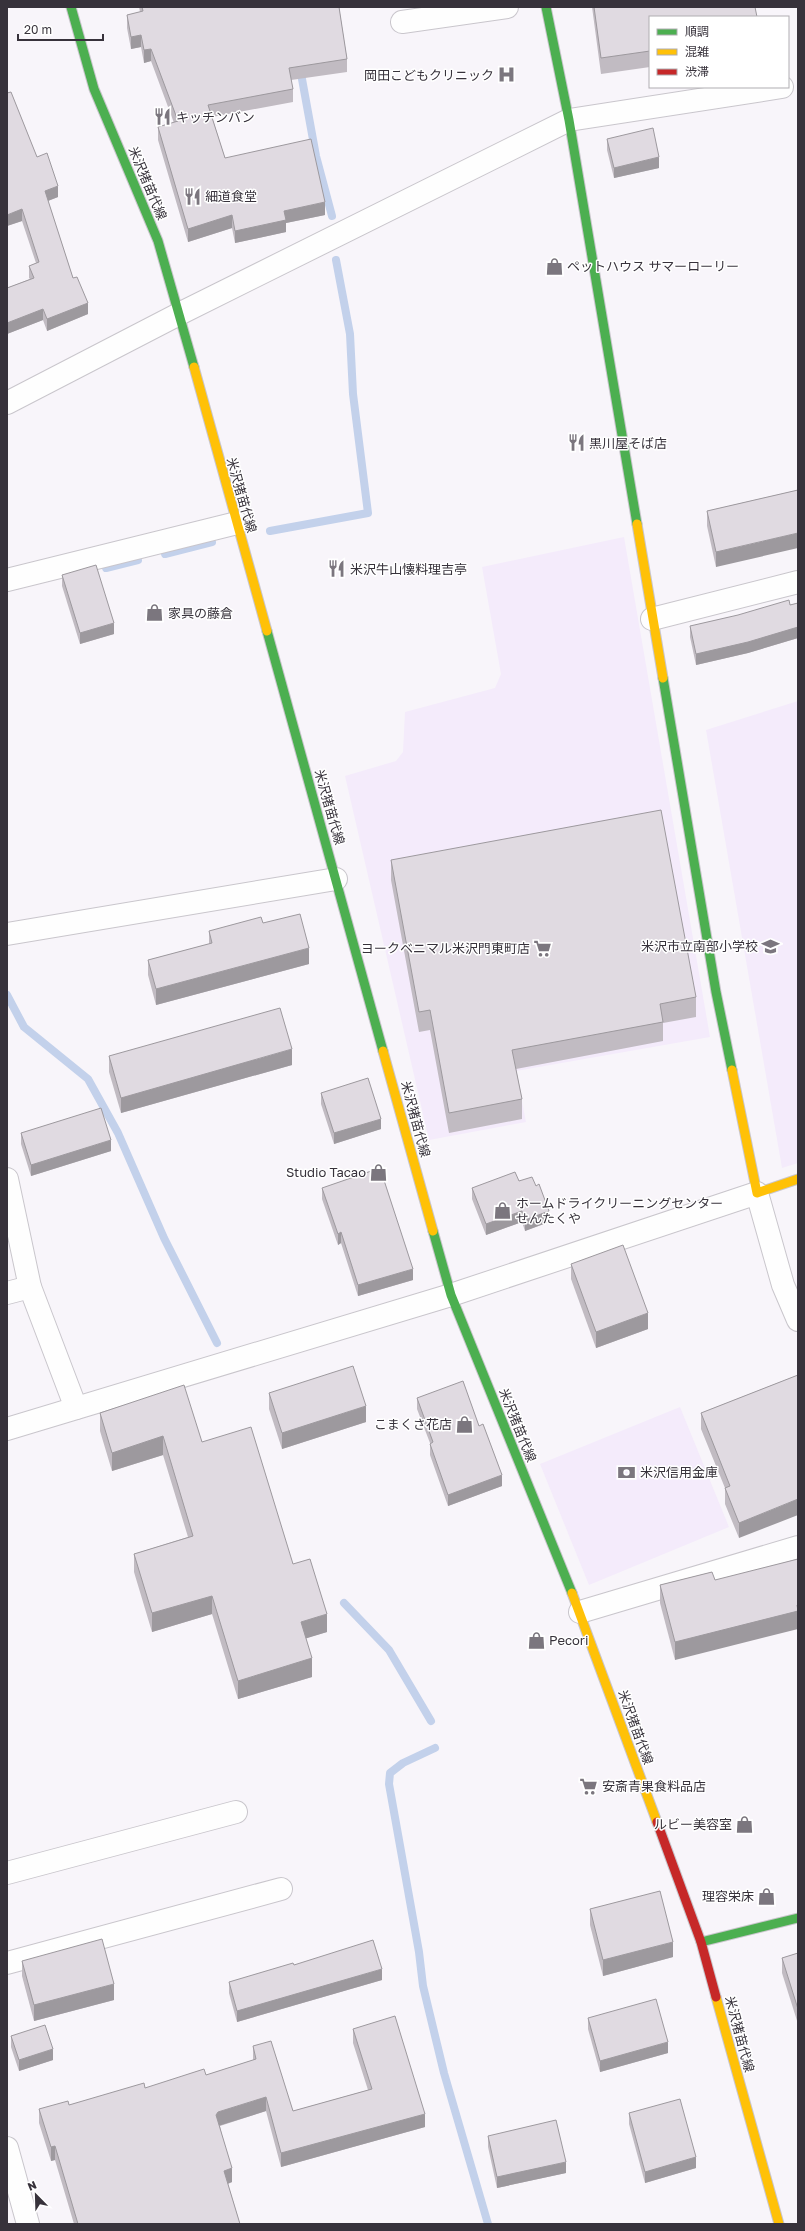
<svg xmlns="http://www.w3.org/2000/svg" width="805" height="2231" font-family="'Golos Text','Noto Sans JP',sans-serif">
<rect width="100%" height="100%" fill="#f8f5fa"/>
<!-- built -->
<g fill="#f4ebfb">
<polygon points="624,537 710,1037 516,1071 526,1122 429,1140 345,776 396,761 403,752 405,712 495,688 501,674 482,567"/>
<polygon points="798,701 798,1163 782,1168 706,730"/>
<polygon points="680,1407 729,1527 589,1585 540,1464"/>
</g>
<g fill="none" stroke-linecap="round" stroke-linejoin="round">
<!-- stream -->
<g stroke="#c3d1eb" stroke-width="8">
<polyline points="300,68 316,156 332,216"/>
<polyline points="270,531 368,513 353,394 350,334 336,260"/>
<polyline points="165,554 212,542"/>
<polyline points="106,568 138,560"/>
<polyline points="7,995 24,1027 88,1079 118,1133 164,1238 217,1343"/>
<polyline points="344,1603 389,1650 431,1721"/>
<polyline points="435,1748 403,1763 390,1773 389,1784 419,1952 423,1986 444,2073 488,2224"/>
</g>
<defs>
<g id="street">
<polyline points="402,22 507,7"/>
<polyline points="7,403 179,314 569,120 782,87"/>
<polyline points="7,580 237,523"/>
<polyline points="652,619 798,582"/>
<polyline points="7,934 336,879"/>
<polyline points="7,1179 30,1287 76,1408"/>
<polyline points="7,1293 30,1287"/>
<polyline points="7,1429 451,1295 757,1193 783,1285 798,1320"/>
<polyline points="580,1612 798,1547"/>
<polyline points="7,1873 236,1812"/>
<polyline points="7,1963 281,1889"/>
<polyline points="7,2148 28,2224"/>
</g>
<g id="fast">
<polyline points="71,7 94,89 158,241 194,367"/>
<polyline points="546,7 569,120 637,524"/>
<polyline points="267,631 383,1051"/>
<polyline points="663,678 716,992 732,1070"/>
<polyline points="433,1231 451,1295 572,1593"/>
<polyline points="701,1942 798,1918"/>
</g>
<g id="slow">
<polyline points="194,367 267,631"/>
<polyline points="637,524 663,678"/>
<polyline points="383,1051 433,1231"/>
<polyline points="732,1070 757,1193 798,1179"/>
<polyline points="572,1593 657,1822"/>
<polyline points="716,1997 779,2224"/>
</g>
<polyline id="jam" points="657,1822 701,1942 716,1997"/>
</defs>
<!-- street casing -->
<use href="#street" stroke="#c9c6cc" stroke-width="24"/>
<!-- fast casing -->
<use href="#fast" stroke="#c9c6cc" stroke-width="11"/>
<!-- slow casing -->
<use href="#slow" stroke="#c9c6cc" stroke-width="11"/>
<!-- jam casing -->
<use href="#jam" stroke="#c9c6cc" stroke-width="11"/>
<!-- street -->
<use href="#street" stroke="#fefefe" stroke-width="22"/>
<!-- fast -->
<use href="#fast" stroke="#4caf50" stroke-width="9"/>
<!-- slow -->
<use href="#slow" stroke="#ffc107" stroke-width="9"/>
<!-- jam -->
<use href="#jam" stroke="#c62828" stroke-width="9"/>
</g>
<!-- wall -->
<g fill="#c1bbc2">
<polygon points="139,7 339,7 347,59 347,72 291,80 293,89 293,102 212,117 225,158 325,215 286,223 286,232 235,243 232,228 188,242 158,140 158,127 174,123 151,61 144,63 141,47 131,49 127,28 127,15 140,12"/>
<polygon points="592,7 755,7 650,17 650,67 601,74"/>
<polygon points="607,139 659,168 614,178 607,150"/>
<polygon points="37,157 58,197 48,201 73,278 88,314 47,331 43,320 7,334 7,288 30,279 29,278 29,266 36,263 22,221 7,226"/>
<polygon points="798,490 716,567 707,526 707,511"/>
<polygon points="62,575 114,634 80,644 62,586"/>
<polygon points="798,603 798,638 748,653 696,665 690,637 690,626"/>
<polygon points="391,860 696,997 696,1017 663,1023 663,1041 516,1069 522,1099 522,1119 449,1133 430,1030 419,1032 391,880"/>
<polygon points="263,923 309,964 156,1005 148,975 148,960 209,944 209,931"/>
<polygon points="109,1056 292,1065 121,1113 109,1072"/>
<polygon points="321,1093 381,1129 334,1144 321,1104"/>
<polygon points="21,1133 111,1151 31,1176 21,1144"/>
<polygon points="519,1181 549,1222 525,1231 522,1222 486,1235 472,1199 472,1188"/>
<polygon points="322,1188 413,1280 358,1296 341,1243 338,1245 322,1199"/>
<polygon points="571,1264 648,1329 596,1348 571,1279"/>
<polygon points="798,1375 739,1538 725,1504 725,1488 701,1429 701,1413"/>
<polygon points="269,1393 366,1422 282,1449 269,1409"/>
<polygon points="417,1398 479,1426 502,1486 448,1506 430,1455 430,1443 417,1409"/>
<polygon points="100,1413 202,1442 293,1564 327,1632 306,1638 312,1677 238,1699 212,1614 152,1632 134,1572 134,1554 188,1537 163,1455 112,1471 100,1431"/>
<polygon points="712,1572 675,1660 660,1603 660,1585"/>
<polygon points="590,1909 673,1957 603,1976 590,1925"/>
<polygon points="798,1953 798,2024 782,1973 782,1958"/>
<polygon points="22,1961 114,2000 34,2021 22,1976"/>
<polygon points="294,1965 382,1980 237,2022 229,1993 229,1982"/>
<polygon points="588,2018 668,2053 600,2072 588,2029"/>
<polygon points="353,2029 425,2127 281,2167 266,2111 220,2126 232,2182 228,2184 240,2224 74,2224 55,2160 51,2161 39,2123 39,2109 69,2105 206,2075 253,2060 253,2046 293,2111 368,2090 353,2043"/>
<polygon points="11,2036 53,2060 19,2071 11,2047"/>
<polygon points="629,2113 696,2168 645,2183 629,2124"/>
<polygon points="488,2136 566,2173 497,2188 488,2147"/>
</g>
<!-- shaded-wall -->
<g fill="#9d999e">
<polygon points="141,35 141,47 131,49 131,37"/>
<polygon points="151,49 151,61 144,63 144,50"/>
<polygon points="659,157 659,168 614,178 614,168"/>
<polygon points="58,186 58,197 45,202 45,191"/>
<polygon points="325,202 325,215 286,223 286,232 235,243 235,231 284,211"/>
<polygon points="22,209 22,221 7,226 7,215"/>
<polygon points="232,215 232,228 188,242 188,229"/>
<polygon points="88,303 88,314 47,331 47,319"/>
<polygon points="43,309 43,320 7,334 7,323"/>
<polygon points="798,533 798,548 716,567 716,552"/>
<polygon points="114,623 114,634 80,644 80,633"/>
<polygon points="798,627 798,638 748,653 696,665 696,654"/>
<polygon points="309,948 309,964 156,1005 156,989"/>
<polygon points="292,1049 292,1065 121,1113 121,1098"/>
<polygon points="381,1119 381,1129 334,1144 334,1133"/>
<polygon points="111,1140 111,1151 31,1176 31,1165"/>
<polygon points="522,1211 522,1222 486,1235 486,1224"/>
<polygon points="549,1211 549,1222 525,1231 525,1220"/>
<polygon points="341,1232 341,1243 338,1245 338,1234"/>
<polygon points="413,1269 413,1280 358,1296 358,1285"/>
<polygon points="648,1313 648,1329 596,1348 596,1332"/>
<polygon points="366,1406 366,1422 282,1449 282,1433"/>
<polygon points="163,1436 163,1455 112,1471 112,1453"/>
<polygon points="502,1475 502,1486 448,1506 448,1495"/>
<polygon points="798,1499 798,1515 739,1538 739,1523"/>
<polygon points="212,1596 212,1614 152,1632 152,1613"/>
<polygon points="797,1605 798,1605 798,1629 675,1660 675,1642"/>
<polygon points="327,1614 327,1632 301,1640 301,1622"/>
<polygon points="312,1658 312,1677 238,1699 238,1681"/>
<polygon points="673,1942 673,1957 603,1976 603,1960"/>
<polygon points="382,1969 382,1980 237,2022 237,2011"/>
<polygon points="114,1984 114,2000 34,2021 34,2005"/>
<polygon points="668,2042 668,2053 600,2072 600,2061"/>
<polygon points="53,2049 53,2060 19,2071 19,2060"/>
<polygon points="266,2097 266,2111 218,2126 216,2115 218,2112"/>
<polygon points="425,2114 425,2127 281,2167 281,2153"/>
<polygon points="55,2146 55,2160 51,2161 51,2147"/>
<polygon points="696,2157 696,2168 645,2183 645,2172"/>
<polygon points="566,2162 566,2173 497,2188 497,2177"/>
<polygon points="232,2168 232,2182 224,2185 224,2171"/>
</g>
<!-- building -->
<g fill="#e0dae1" stroke="#9d999e">
<polygon points="142,7 339,7 347,59 289,68 293,89 208,105 225,158 311,139 325,202 284,211 286,220 235,231 232,215 188,229 158,127 178,121 151,49 144,50 141,35 131,37 127,15 143,11"/>
<polygon points="594,7 755,7 757,17 650,17 650,51 601,58"/>
<polygon points="11,92 37,157 47,153 58,186 45,191 73,278 77,277 88,303 47,319 43,309 7,323 7,288 34,278 29,266 39,262 22,209 7,215 7,93"/>
<polygon points="653,128 659,157 614,168 607,139"/>
<polygon points="798,490 798,533 716,552 707,511"/>
<polygon points="96,565 114,623 80,633 62,575"/>
<polygon points="789,600 790,605 798,603 798,627 748,642 696,654 690,626 738,615"/>
<polygon points="661,810 696,997 660,1004 663,1022 512,1050 522,1099 449,1113 430,1010 419,1012 391,860"/>
<polygon points="300,914 309,948 156,989 148,960 212,943 209,931 261,917 263,923"/>
<polygon points="280,1008 292,1049 121,1098 109,1056"/>
<polygon points="368,1078 381,1119 334,1133 321,1093"/>
<polygon points="101,1108 111,1140 31,1165 21,1133"/>
<polygon points="380,1168 413,1269 358,1285 341,1232 338,1234 322,1188"/>
<polygon points="515,1172 519,1181 532,1177 536,1186 539,1184 549,1211 525,1220 522,1211 486,1224 472,1188"/>
<polygon points="623,1245 648,1313 596,1332 571,1264"/>
<polygon points="353,1366 366,1406 282,1433 269,1393"/>
<polygon points="798,1375 798,1499 739,1523 725,1488 730,1486 701,1413"/>
<polygon points="463,1381 479,1426 483,1424 502,1475 448,1495 430,1444 433,1442 417,1398"/>
<polygon points="184,1385 202,1442 251,1427 293,1564 310,1559 327,1614 301,1622 312,1658 238,1681 212,1596 152,1613 134,1554 193,1536 163,1436 112,1453 100,1413"/>
<polygon points="798,1559 798,1605 797,1605 798,1611 675,1642 660,1585 712,1572 715,1580"/>
<polygon points="660,1891 673,1942 603,1960 590,1909"/>
<polygon points="102,1939 114,1984 34,2005 22,1961"/>
<polygon points="373,1940 382,1969 237,2011 229,1982 293,1963 294,1965"/>
<polygon points="798,1953 798,2009 782,1958"/>
<polygon points="656,1999 668,2042 600,2061 588,2018"/>
<polygon points="395,2016 425,2114 281,2153 266,2097 218,2112 216,2115 232,2168 224,2171 240,2224 78,2224 55,2146 51,2147 39,2109 68,2101 69,2105 144,2083 145,2088 204,2069 206,2075 256,2059 253,2046 271,2041 293,2111 372,2089 353,2029"/>
<polygon points="45,2025 53,2049 19,2060 11,2036"/>
<polygon points="680,2099 696,2157 645,2172 629,2113"/>
<polygon points="556,2120 566,2162 497,2177 488,2136"/>
</g>
<!-- icons -->
<defs>
<symbol id="hospital-bare" viewBox="-9 -9 18 18"><path d="M-5-5h3v3.5h4V-5h3V5h-3V1.5h-4V5h-3Z" fill="#7b767e" stroke="#fff" stroke-width="2.5" paint-order="stroke"/></symbol>
<symbol id="restaurant-bare" viewBox="-9 -9 18 18"><path d="M-5-6h1v4h1v-4h1v4h1v-4h1v5L-1.5 .5V6h-2V.5L-5-1ZM5-6V6H3V1.5H1.5Q1.5-4 5-6Z" fill="#7b767e" stroke="#fff" stroke-width="2.5" paint-order="stroke"/></symbol>
<symbol id="shop-bare" viewBox="-9 -9 18 18"><path d="M-5-2.5h2.3a2.7 3.5 0 0 1 5.4 0H5L5.5 6h-11ZM-1.5-2.5h3a1.5 2.3 0 0 0-3 0Z" fill="#7b767e" stroke="#fff" stroke-width="2.5" paint-order="stroke"/></symbol>
<symbol id="school-bare" viewBox="-9 -9 18 18"><path d="M0-5L7-2L0 1L-7-2ZM-4 1L0 2.5L4 1V4Q0 6-4 4Z" fill="#7b767e" stroke="#fff" stroke-width="2.5" paint-order="stroke"/></symbol>
<symbol id="supermarket-bare" viewBox="-9 -9 18 18"><path d="M-6-5.5h2.5l.6 2H6L4.5 2H-2.5L-4.4-4H-6ZM-1.5 3.2a1.3 1.3 0 1 0 .1 0ZM3 3.2a1.3 1.3 0 1 0 .1 0Z" fill="#7b767e" stroke="#fff" stroke-width="2.5" paint-order="stroke"/></symbol>
<symbol id="bank-bare" viewBox="-9 -9 18 18"><path d="M-6-4H6V4H-6ZM0-2.3a2.3 2.3 0 1 0 0 4.6a2.3 2.3 0 1 0 0-4.6Z" fill="#7b767e" stroke="#fff" stroke-width="2.5" paint-order="stroke"/></symbol>
</defs>
<g fill-rule="evenodd">
<use href="#hospital-bare" x="494" y="62" width="25" height="25"/>
<use href="#restaurant-bare" x="150" y="104" width="25" height="25"/>
<use href="#restaurant-bare" x="180" y="184" width="25" height="25"/>
<use href="#shop-bare" x="542" y="254" width="25" height="25"/>
<use href="#restaurant-bare" x="564" y="430" width="25" height="25"/>
<use href="#restaurant-bare" x="324" y="556" width="25" height="25"/>
<use href="#shop-bare" x="142" y="600" width="25" height="25"/>
<use href="#school-bare" x="758" y="934" width="25" height="25"/>
<use href="#supermarket-bare" x="530" y="936" width="25" height="25"/>
<use href="#shop-bare" x="366" y="1160" width="25" height="25"/>
<use href="#shop-bare" x="490" y="1198" width="25" height="25"/>
<use href="#shop-bare" x="452" y="1412" width="25" height="25"/>
<use href="#bank-bare" x="614" y="1460" width="25" height="25"/>
<use href="#shop-bare" x="524" y="1628" width="25" height="25"/>
<use href="#supermarket-bare" x="576" y="1774" width="25" height="25"/>
<use href="#shop-bare" x="732" y="1812" width="25" height="25"/>
<use href="#shop-bare" x="754" y="1884" width="25" height="25"/>
</g>
<g text-anchor="middle" stroke-width="3" stroke-linejoin="round" paint-order="stroke">
<!-- poi labels -->
<g font-size="13" fill="#37323b" stroke="#fff" text-anchor="start">
<text x="494" y="80" text-anchor="end">岡田こどもクリニック</text>
<text x="176" y="122">キッチンバン</text>
<text x="205" y="201">細道食堂</text>
<text x="567" y="271">ペットハウス サマーローリー</text>
<text x="589" y="448">黒川屋そば店</text>
<text x="350" y="574">米沢牛山懐料理吉亭</text>
<text x="168" y="618">家具の藤倉</text>
<text x="758" y="951" text-anchor="end">米沢市立南部小学校</text>
<text x="530" y="953" text-anchor="end">ヨークベニマル米沢門東町店</text>
<text x="366" y="1177" text-anchor="end">Studio Tacao</text>
<text x="516" y="1208">ホームドライクリーニングセンター<tspan x="516" dy="15">せんたくや</tspan></text>
<text x="452" y="1429" text-anchor="end">こまくさ花店</text>
<text x="640" y="1477">米沢信用金庫</text>
<text x="549" y="1645">Pecori</text>
<text x="602" y="1791">安斎青果食料品店</text>
<text x="732" y="1829" text-anchor="end">ルビー美容室</text>
<text x="754" y="1901" text-anchor="end">理容栄床</text>
</g>
<!-- street labels -->
<g font-size="13" fill="#37323b" stroke="#fff">
<text transform="translate(148 183) rotate(67)" y="5">米沢猪苗代線</text>
<text transform="translate(242 495) rotate(74)" y="5">米沢猪苗代線</text>
<text transform="translate(330 807) rotate(74)" y="5">米沢猪苗代線</text>
<text transform="translate(416 1119) rotate(75)" y="5">米沢猪苗代線</text>
<text transform="translate(518 1425) rotate(68)" y="5">米沢猪苗代線</text>
<text transform="translate(636 1727) rotate(70)" y="5">米沢猪苗代線</text>
<text transform="translate(740 2034) rotate(75)" y="5">米沢猪苗代線</text>
</g>
</g>
<!-- border -->
<rect width="805" height="2231" fill="none" stroke="#37323b" stroke-width="16"/>
<!-- legend -->
<rect x="649" y="16" width="140" height="72" fill="#ffffff" stroke="#afadb1"/>
<rect x="657" y="29" width="20" height="6" fill="#4caf50" stroke="#afadb1"/>
<text x="685" y="36" font-size="12" fill="#37323b">順調</text>
<rect x="657" y="49" width="20" height="6" fill="#ffc107" stroke="#afadb1"/>
<text x="685" y="56" font-size="12" fill="#37323b">混雑</text>
<rect x="657" y="69" width="20" height="6" fill="#c62828" stroke="#afadb1"/>
<text x="685" y="76" font-size="12" fill="#37323b">渋滞</text>
<!-- north arrow -->
<g transform="translate(36 2195) rotate(337)" stroke="#ffffff" stroke-width="3" paint-order="stroke">
<path d="M0-3L7 15L0 10L-7 15Z" fill="#37323b"/>
<text y="-6" font-size="11" font-weight="bold" text-anchor="middle" fill="#37323b">N</text>
</g>
<!-- scale -->
<path d="M18 34v6h85v-6" fill="none" stroke="#37323b" stroke-width="2"/>
<text x="24" y="34" font-size="12" fill="#37323b" stroke="#ffffff" stroke-width="3" paint-order="stroke">20 m</text>
</svg>
